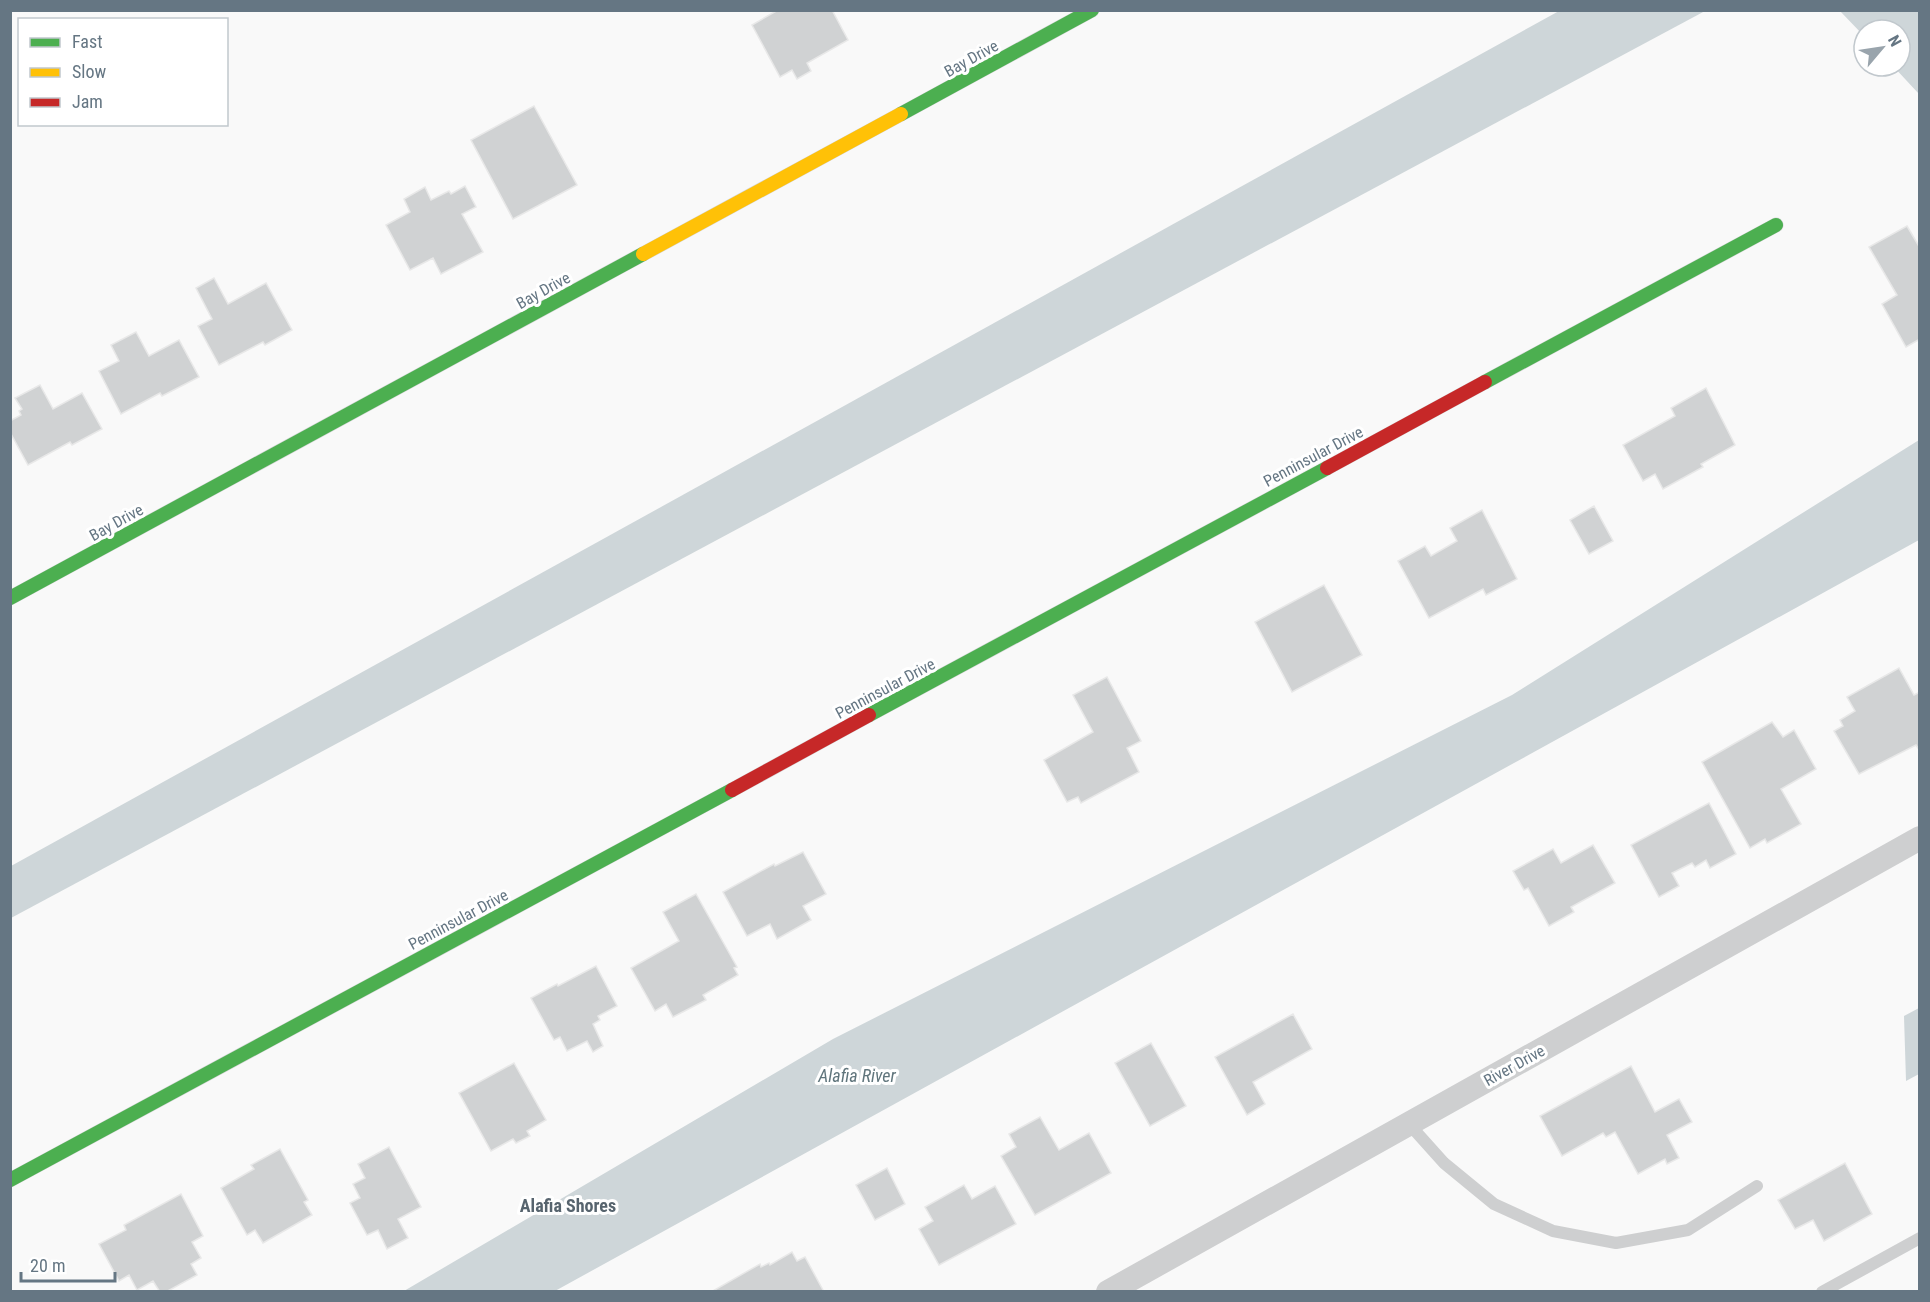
<svg xmlns="http://www.w3.org/2000/svg" width="1930" height="1302" font-family="'Roboto Condensed',sans-serif">
<rect width="100%" height="100%" fill="#f9f9f9"/>
<!-- water -->
<g fill="#ced6d9">
<polygon points="1559,11 1705,11 11,918 11,866"/>
<polygon points="1840,11 1919,11 1919,94 1893,66 1900,66 1900,30 1864,30 1864,36"/>
<polygon points="1919,440 1919,540 555,1291 404,1291 833,1039 1512,695"/>
<polygon points="1919,1008 1919,1074 1906,1081 1904,1016"/>
</g>
<!-- building -->
<g fill="#d0d2d3" stroke="#e8e8e8" stroke-width="1.5">
<polygon points="778,10 832,10 848,40 807,63 811,71 797,79 792,70 780,77 752,25"/>
<polygon points="534,106 577,185 513,219 471,140"/>
<polygon points="465,186 476,207 462,214 483,252 441,274 433,258 410,270 386,225 410,212 404,199 425,187 431,200 449,191 451,194"/>
<polygon points="1907,226 1920,248 1920,339 1906,347 1882,304 1897,295 1869,247"/>
<polygon points="214,278 228,304 266,283 292,330 265,345 263,342 219,365 198,326 212,319 196,288"/>
<polygon points="136,332 149,356 179,340 199,377 162,396 160,393 121,414 99,371 119,361 111,345"/>
<polygon points="40,385 53,409 82,393 102,429 72,445 70,442 28,465 10,432 10,421 21,415 19,411 22,409 15,398"/>
<polygon points="1706,388 1735,445 1701,464 1703,467 1663,489 1655,474 1643,481 1623,445 1675,416 1671,408"/>
<polygon points="1594,506 1613,541 1589,554 1570,520"/>
<polygon points="1482,510 1517,579 1486,595 1483,589 1429,618 1398,561 1425,546 1431,556 1457,541 1450,528"/>
<polygon points="1324,585 1362,655 1292,692 1255,622"/>
<polygon points="1899,668 1914,695 1920,692 1920,751 1916,745 1859,774 1834,731 1843,726 1840,720 1855,711 1847,697"/>
<polygon points="1107,677 1141,741 1127,748 1139,772 1081,803 1078,797 1067,802 1044,760 1093,732 1073,695"/>
<polygon points="1772,722 1783,737 1794,730 1816,769 1781,789 1801,824 1767,843 1765,839 1750,848 1702,762"/>
<polygon points="1709,803 1736,854 1710,868 1706,860 1695,867 1692,863 1672,873 1679,886 1659,897 1631,845"/>
<polygon points="1593,845 1615,883 1571,907 1574,912 1549,926 1528,888 1524,890 1513,871 1553,849 1561,863"/>
<polygon points="803,852 826,894 803,906 811,920 777,939 770,924 747,936 723,892 774,864 775,866"/>
<polygon points="696,894 737,967 734,968 738,975 703,995 706,1000 673,1017 666,1004 655,1011 631,968 679,941 663,912"/>
<polygon points="596,966 617,1006 598,1016 600,1020 593,1024 603,1046 593,1052 587,1041 567,1051 560,1037 554,1040 531,998 557,984 558,986"/>
<polygon points="1293,1014 1312,1049 1253,1082 1265,1104 1247,1115 1215,1057"/>
<polygon points="1151,1043 1186,1106 1150,1126 1115,1063"/>
<polygon points="514,1063 546,1120 527,1131 530,1136 516,1143 513,1139 491,1151 459,1093"/>
<polygon points="1631,1066 1655,1112 1679,1099 1692,1122 1667,1135 1679,1158 1667,1164 1665,1159 1638,1174 1615,1132 1606,1137 1603,1133 1562,1156 1540,1116"/>
<polygon points="1040,1117 1059,1150 1089,1133 1111,1173 1035,1215 1001,1156 1016,1147 1009,1134"/>
<polygon points="389,1147 421,1207 398,1219 408,1238 387,1249 378,1230 367,1235 350,1203 360,1198 353,1184 365,1178 358,1164"/>
<polygon points="280,1149 308,1200 304,1202 312,1215 263,1243 255,1230 247,1235 221,1188 254,1169 251,1165"/>
<polygon points="1845,1163 1872,1214 1824,1241 1813,1220 1795,1229 1778,1200"/>
<polygon points="887,1168 905,1204 875,1220 856,1185"/>
<polygon points="964,1185 972,1199 995,1186 1016,1224 939,1265 919,1229 933,1221 925,1207"/>
<polygon points="181,1194 203,1236 192,1242 201,1258 191,1264 197,1275 166,1292 160,1292 153,1281 137,1290 129,1275 119,1281 99,1244 126,1230 124,1225"/>
<polygon points="792,1252 797,1261 805,1257 824,1292 711,1292 760,1264 761,1267 769,1263 770,1265"/>
</g>
<g fill="none" stroke-linecap="round" stroke-linejoin="round">
<defs>
<g id="fast">
<polyline points="901,114 1092,10"/>
<polyline points="1485,382 1776,225"/>
<polyline points="10,598 643,254"/>
<polyline points="869,715 1327,468"/>
<polyline points="10,1180 732,790"/>
</g>
<polyline id="slow" points="643,254 901,114"/>
<g id="jam">
<polyline points="1327,468 1485,382"/>
<polyline points="732,790 869,715"/>
</g>
</defs>
<!-- fast casing -->
<use href="#fast" stroke="#d5d6d7" stroke-width="15"/>
<!-- slow casing -->
<use href="#slow" stroke="#d5d6d7" stroke-width="15"/>
<!-- jam casing -->
<use href="#jam" stroke="#d5d6d7" stroke-width="15"/>
<!-- lane -->
<g stroke="#cecfd0" stroke-width="12">
<polyline points="1409,1124 1444,1163 1494,1204 1553,1231 1616,1243 1688,1230 1757,1186"/>
<polyline points="1822,1292 1920,1238"/>
</g>
<!-- street -->
<polyline stroke="#cecfd0" stroke-width="24" points="1108,1292 1920,838"/>
<!-- fast -->
<use href="#fast" stroke="#4caf50" stroke-width="14"/>
<!-- slow -->
<use href="#slow" stroke="#ffc107" stroke-width="14"/>
<!-- jam -->
<use href="#jam" stroke="#c62828" stroke-width="14"/>
</g>
<g text-anchor="middle" stroke-width="6" stroke-linejoin="round" paint-order="stroke">
<!-- street labels -->
<g font-size="16" fill="#657683" stroke="#fff">
<text transform="translate(971 58) rotate(-29)" y="6">Bay Drive</text>
<text transform="translate(543 290) rotate(-29)" y="6">Bay Drive</text>
<text transform="translate(1313 456) rotate(-28)" y="6">Penninsular Drive</text>
<text transform="translate(116 522) rotate(-29)" y="6">Bay Drive</text>
<text transform="translate(885 688) rotate(-28)" y="6">Penninsular Drive</text>
<text transform="translate(458 919) rotate(-28)" y="6">Penninsular Drive</text>
<text transform="translate(1514 1065) rotate(-29)" y="6">River Drive</text>
</g>
<!-- water labels -->
<g font-size="18" font-style="italic" fill="#60757c" stroke="#fff">
<text x="857" y="1082">Alafia River</text>
</g>
<!-- neighbourhood labels -->
<g font-size="18" font-weight="bold" fill="#57646e" stroke="#fff">
<text x="568" y="1212">Alafia Shores</text>
</g>
</g>
<!-- border -->
<rect width="1930" height="1302" fill="none" stroke="#657683" stroke-width="24"/>
<!-- legend -->
<rect x="18" y="18" width="210" height="108" fill="#ffffff" stroke="#c1c8cd" stroke-width="1.5"/>
<rect x="30" y="38" width="30" height="9" fill="#4caf50" stroke="#c1c8cd" stroke-width="1.5"/>
<text x="72" y="48" font-size="18" fill="#657683">Fast</text>
<rect x="30" y="68" width="30" height="9" fill="#ffc107" stroke="#c1c8cd" stroke-width="1.5"/>
<text x="72" y="78" font-size="18" fill="#657683">Slow</text>
<rect x="30" y="98" width="30" height="9" fill="#c62828" stroke="#c1c8cd" stroke-width="1.5"/>
<text x="72" y="108" font-size="18" fill="#657683">Jam</text>
<!-- north arrow -->
<g transform="translate(1882 48) rotate(61)"><circle r="28" fill="#ffffff" stroke="#c1c8cd" stroke-width="1.5"/>
<path d="M0-4.5L10 22L0 15L-10 22Z" fill="#99a4ac"/>
<text y="-9" font-size="16" font-weight="bold" text-anchor="middle" fill="#657683">N</text>
</g>
<!-- scale -->
<path d="M21 1272v9h94v-9" fill="none" stroke="#657683" stroke-width="3"/>
<text x="30" y="1272" font-size="18" fill="#657683" stroke="#ffffff" stroke-width="4.5" paint-order="stroke">20 m</text>
</svg>
